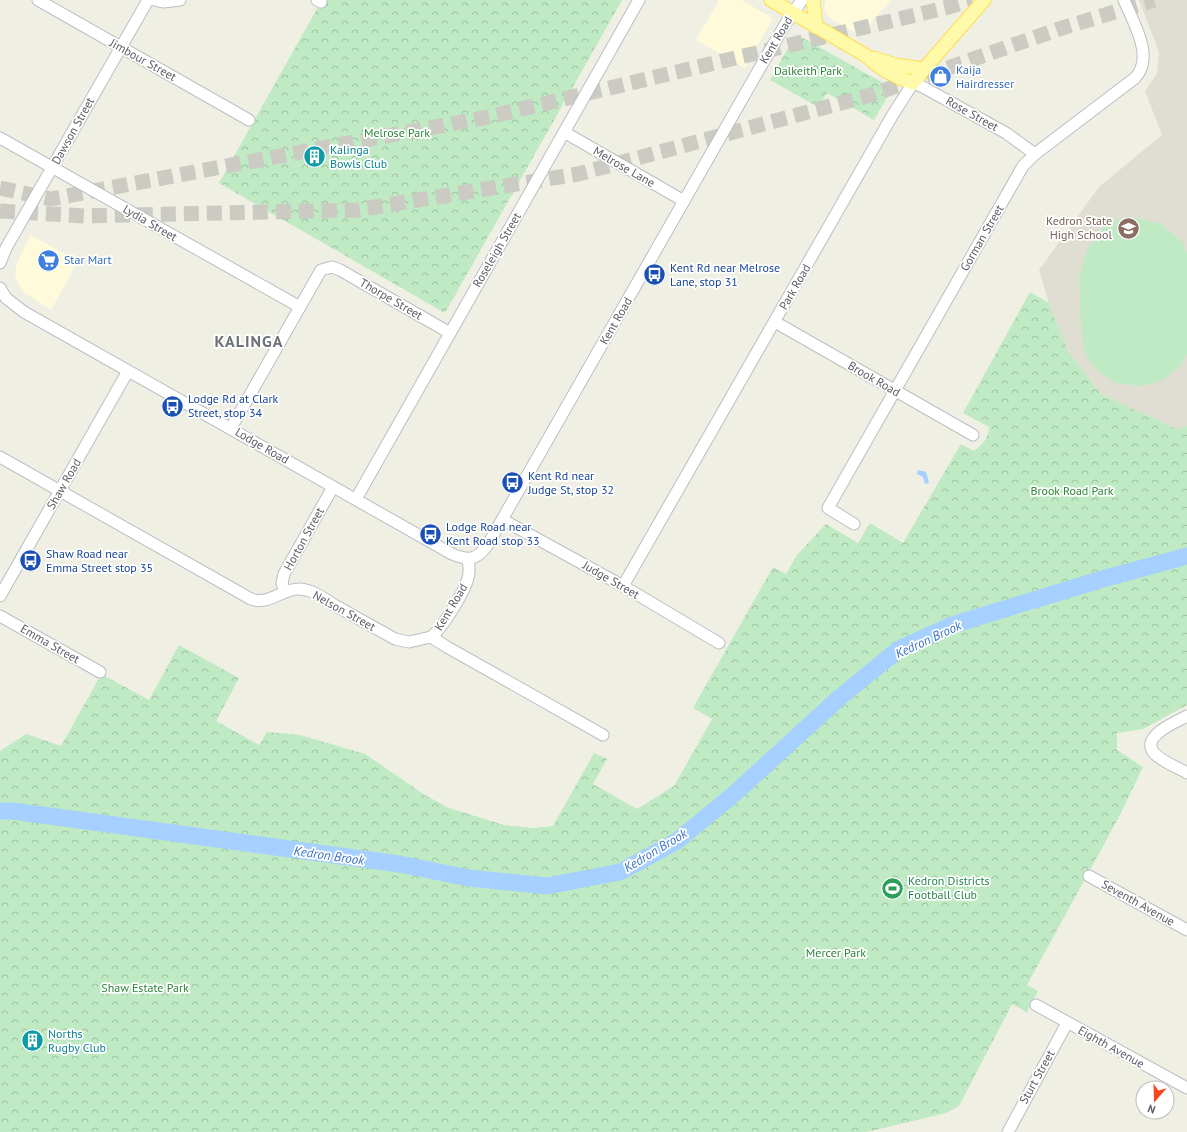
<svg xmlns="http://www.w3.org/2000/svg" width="1187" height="1132" font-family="'PT Sans',sans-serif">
<defs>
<pattern id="forest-crowns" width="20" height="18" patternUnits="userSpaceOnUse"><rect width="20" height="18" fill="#bfeac3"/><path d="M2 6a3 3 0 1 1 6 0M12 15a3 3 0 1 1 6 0" fill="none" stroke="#9ec1a2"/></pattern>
</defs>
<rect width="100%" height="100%" fill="#f0efe4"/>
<!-- commercial -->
<g fill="#fffada">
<polygon points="719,0 741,0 773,18 745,68 696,40"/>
<polygon points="826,0 891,0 860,35 833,20 826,14 824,6"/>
<polygon points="30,235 78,261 51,310 25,293 18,284 15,274 17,263"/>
</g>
<!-- education -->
<polygon fill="#e0ded3" points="1139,0 1187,0 1187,426 1177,429 1101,394 1068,351 1049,303 1039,270 1099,187 1162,135 1145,91 1157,74 1159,52"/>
<!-- grass -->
<polygon fill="#bfeac3" points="1131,217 1161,224 1182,241 1187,253 1187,354 1181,366 1163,380 1143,386 1115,383 1095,369 1084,352 1081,325 1079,276 1088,248 1108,222"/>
<!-- forest -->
<g fill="url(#forest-crowns)">
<polygon points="322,0 622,0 445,313 219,183"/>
<polygon points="797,37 801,37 887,85 890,92 874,120 827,93 818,107 770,80 793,39"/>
<path d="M1030,292L1049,303L1068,351L1101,394L1177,429L1187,426V705L1143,729L1117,733V750L1143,767L1120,815L1027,985L1038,991L1027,1012L1012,1004L959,1106L946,1113L867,1132H0V751L26,734L61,746L98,680L105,676L149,700L179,645L239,678L216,721L259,745L267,732L300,735L365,754L425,795L449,808L504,825L533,828L553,826L594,753L607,759L593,784L637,809L674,786L712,719L693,708L773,567L786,574L797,555L826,524L858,543L870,523L903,543L961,444L974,451C982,445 989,438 989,427L963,413Z"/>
</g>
<!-- water -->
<polygon fill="#a5d0ff" points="918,470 926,472 929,483 925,484 923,477 917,474"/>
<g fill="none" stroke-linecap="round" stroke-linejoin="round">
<!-- river -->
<polyline stroke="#a5d0ff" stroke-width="17" points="0,811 13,811 399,864 469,878 547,886 620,872 677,841 734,794 839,698 899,649 952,625 1106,578 1187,556"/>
<!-- highway-tunnel -->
<g stroke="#cbcbc4" stroke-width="15" stroke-dasharray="15 8" stroke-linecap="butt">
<polyline points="0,188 51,199 488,117 945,8 972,0"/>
<polyline points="0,211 85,216 357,210 578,174 871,95 1059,29 1154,0"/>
</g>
<defs>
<g id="minor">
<polyline points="38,0 249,120"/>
<polyline points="154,0 163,2 180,0"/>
<polyline points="317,0 321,2"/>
<polyline points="564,132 684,201"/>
<polyline points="0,138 300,307"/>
<polyline points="0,263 6,248 148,0"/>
<path d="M0,288L6,298L24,312L452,554C469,561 476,560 487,546L761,66L786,23L802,0"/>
<polyline points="775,322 973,435"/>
<polyline points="231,428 321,270 332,267 340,270 450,333"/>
<path d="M0,457L251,599C269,606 282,588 300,589C313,590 325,599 336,606C356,617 375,628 395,639L409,642L431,637L447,647L603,735"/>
<polyline points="356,499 639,0"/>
<polyline points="503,520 623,586 719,643"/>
<path d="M854,524L828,508L1023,166L1035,154L1135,78C1155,57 1133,22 1124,0"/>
<polyline points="623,586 892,116 913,83 923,87 1006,133 1035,154"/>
<polyline points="285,592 282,583 284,574 333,487"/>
<polyline points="0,596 128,371"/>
<polyline points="0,616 100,672"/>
<path d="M431,637C442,629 465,591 468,578C470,572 469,565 468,559"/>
<path d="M1187,716C1176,722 1140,736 1154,753C1162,762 1177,767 1187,773"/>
<polyline points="1089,876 1187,930"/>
<polyline points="1036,1005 1187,1088"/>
<polyline points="1008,1132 1067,1023"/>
</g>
<g id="major">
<path d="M771,0L865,55C880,69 894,77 913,83L924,69L984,0"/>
<polyline points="813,0 816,27"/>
<polyline points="874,58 895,65 924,69"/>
</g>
</defs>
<!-- minor casing -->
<use href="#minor" stroke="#bcbec4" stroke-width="13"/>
<!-- major casing -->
<use href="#major" stroke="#fedd4f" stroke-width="15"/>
<!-- minor -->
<use href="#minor" stroke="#fff" stroke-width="11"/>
<!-- major -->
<use href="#major" stroke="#fff9aa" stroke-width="13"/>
</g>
<!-- icons -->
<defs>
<symbol id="shop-disc" viewBox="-11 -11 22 22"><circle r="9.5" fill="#3f7fe0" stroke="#fff"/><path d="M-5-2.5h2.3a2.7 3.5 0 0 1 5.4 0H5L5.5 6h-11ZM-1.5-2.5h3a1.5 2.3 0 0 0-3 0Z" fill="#fff"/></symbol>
<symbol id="building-disc" viewBox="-11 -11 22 22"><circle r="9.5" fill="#0f9aa8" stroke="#fff"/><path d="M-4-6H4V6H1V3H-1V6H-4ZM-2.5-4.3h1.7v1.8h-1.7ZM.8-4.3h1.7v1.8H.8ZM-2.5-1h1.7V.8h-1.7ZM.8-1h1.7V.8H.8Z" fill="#fff"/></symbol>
<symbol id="school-disc" viewBox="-11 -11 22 22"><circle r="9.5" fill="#8d6e63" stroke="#fff"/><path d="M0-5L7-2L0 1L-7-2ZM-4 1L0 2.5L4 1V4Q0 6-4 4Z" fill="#fff"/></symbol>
<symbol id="supermarket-disc" viewBox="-11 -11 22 22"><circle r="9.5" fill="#3f7fe0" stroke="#fff"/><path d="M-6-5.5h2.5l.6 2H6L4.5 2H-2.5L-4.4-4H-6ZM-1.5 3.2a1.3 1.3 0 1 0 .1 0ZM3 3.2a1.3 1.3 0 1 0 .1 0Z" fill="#fff"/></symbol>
<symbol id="bus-disc" viewBox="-11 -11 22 22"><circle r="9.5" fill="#1a4fb4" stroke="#fff"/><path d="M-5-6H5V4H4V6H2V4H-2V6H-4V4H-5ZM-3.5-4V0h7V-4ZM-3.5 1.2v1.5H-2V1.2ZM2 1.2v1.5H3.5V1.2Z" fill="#fff"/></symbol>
<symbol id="stadium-disc" viewBox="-11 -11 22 22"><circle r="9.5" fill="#2e9e5b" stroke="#fff"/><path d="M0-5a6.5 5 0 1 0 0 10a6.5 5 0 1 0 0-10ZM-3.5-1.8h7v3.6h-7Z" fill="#fff"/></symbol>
</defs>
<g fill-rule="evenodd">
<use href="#shop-disc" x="928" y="64" width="25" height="25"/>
<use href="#building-disc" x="302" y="144" width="25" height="25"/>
<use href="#school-disc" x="1116" y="216" width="25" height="25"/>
<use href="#supermarket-disc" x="36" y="248" width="25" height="25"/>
<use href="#bus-disc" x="642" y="262" width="25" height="25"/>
<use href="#bus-disc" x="160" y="394" width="25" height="25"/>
<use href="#bus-disc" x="500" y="470" width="25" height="25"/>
<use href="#bus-disc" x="418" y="522" width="25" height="25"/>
<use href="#bus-disc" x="18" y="548" width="25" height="25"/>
<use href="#stadium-disc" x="880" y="876" width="25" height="25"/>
<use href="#building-disc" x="20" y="1028" width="25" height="25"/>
</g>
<g text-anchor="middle" stroke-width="3.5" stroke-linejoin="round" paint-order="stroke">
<!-- street labels -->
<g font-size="12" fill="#5c6066" stroke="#fff">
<text transform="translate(776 40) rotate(-59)" y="4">Kent Road</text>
<text transform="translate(143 60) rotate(29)" y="4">Jimbour Street</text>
<text transform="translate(972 114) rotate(29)" y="4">Rose Street</text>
<text transform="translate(73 131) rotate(-61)" y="4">Dawson Street</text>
<text transform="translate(624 167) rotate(30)" y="4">Melrose Lane</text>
<text transform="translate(150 223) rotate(30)" y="4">Lydia Street</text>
<text transform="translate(982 238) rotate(-60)" y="4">Gorman Street</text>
<text transform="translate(497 250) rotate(-60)" y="4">Roseleigh Street</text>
<text transform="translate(795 287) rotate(-60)" y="4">Park Road</text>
<text transform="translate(391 299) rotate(30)" y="4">Thorpe Street</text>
<text transform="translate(616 321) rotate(-60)" y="4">Kent Road</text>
<text transform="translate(874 379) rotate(30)" y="4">Brook Road</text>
<text transform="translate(262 446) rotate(30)" y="4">Lodge Road</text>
<text transform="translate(64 484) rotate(-60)" y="4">Shaw Road</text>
<text transform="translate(304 539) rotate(-61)" y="4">Horton Street</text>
<text transform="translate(611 580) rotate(30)" y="4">Judge Street</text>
<text transform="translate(451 607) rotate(-59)" y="4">Kent Road</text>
<text transform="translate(344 611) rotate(29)" y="4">Nelson Street</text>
<text transform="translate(50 644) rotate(30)" y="4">Emma Street</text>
<text transform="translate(1138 903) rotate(29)" y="4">Seventh Avenue</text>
<text transform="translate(1111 1047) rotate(29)" y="4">Eighth Avenue</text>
<text transform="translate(1037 1077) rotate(-61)" y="4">Sturt Street</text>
</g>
<!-- shop labels -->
<g font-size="12" fill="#366cbe" stroke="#fff" text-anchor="start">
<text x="956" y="74">Kaija<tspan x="956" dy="14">Hairdresser</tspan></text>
<text x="64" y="264">Star Mart</text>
</g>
<!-- park labels -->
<g font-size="12" fill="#2d8539" stroke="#fff">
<text x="808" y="75">Dalkeith Park</text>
<text x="397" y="137">Melrose Park</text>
<text x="1072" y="495">Brook Road Park</text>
<text x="836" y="957">Mercer Park</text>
<text x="145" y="992">Shaw Estate Park</text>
</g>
<!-- culture labels -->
<g font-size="12" fill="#0d838f" stroke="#fff" text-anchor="start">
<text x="330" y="154">Kalinga<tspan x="330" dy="14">Bowls Club</tspan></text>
<text x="48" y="1038">Norths<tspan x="48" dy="14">Rugby Club</tspan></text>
</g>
<!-- education labels -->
<g font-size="12" fill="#785e54" stroke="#fff" text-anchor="end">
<text x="1112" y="225">Kedron State<tspan x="1112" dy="14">High School</tspan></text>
</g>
<!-- transit labels -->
<g font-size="12" fill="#164399" stroke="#fff" text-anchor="start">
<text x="670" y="272">Kent Rd near Melrose<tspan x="670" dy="14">Lane, stop 31</tspan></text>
<text x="188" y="403">Lodge Rd at Clark<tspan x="188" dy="14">Street, stop 34</tspan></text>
<text x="528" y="480">Kent Rd near<tspan x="528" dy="14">Judge St, stop 32</tspan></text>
<text x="446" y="531">Lodge Road near<tspan x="446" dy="14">Kent Road stop 33</tspan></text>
<text x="46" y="558">Shaw Road near<tspan x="46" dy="14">Emma Street stop 35</tspan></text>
</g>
<!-- leisure labels -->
<g font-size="12" fill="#27864d" stroke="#fff" text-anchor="start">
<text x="908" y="885">Kedron Districts<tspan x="908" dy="14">Football Club</tspan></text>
</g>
<!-- water labels -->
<g font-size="13" font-style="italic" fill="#3a71c5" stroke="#fff">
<text transform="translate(928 639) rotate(-25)" y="5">Kedron Brook</text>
<text transform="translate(655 850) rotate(-31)" y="5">Kedron Brook</text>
<text transform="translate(329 855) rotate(8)" y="5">Kedron Brook</text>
</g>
<!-- district labels -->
<g font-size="16" font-weight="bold" letter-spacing="1" fill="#6d7278" stroke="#fff">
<text x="249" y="347">KALINGA</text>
</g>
</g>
<!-- north arrow -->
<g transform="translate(1155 1100) rotate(200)"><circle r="19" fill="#ffffff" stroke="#bebfc2"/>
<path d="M0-3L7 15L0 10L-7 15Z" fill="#f94622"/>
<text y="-6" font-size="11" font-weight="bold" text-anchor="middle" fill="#5c6066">N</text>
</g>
</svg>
